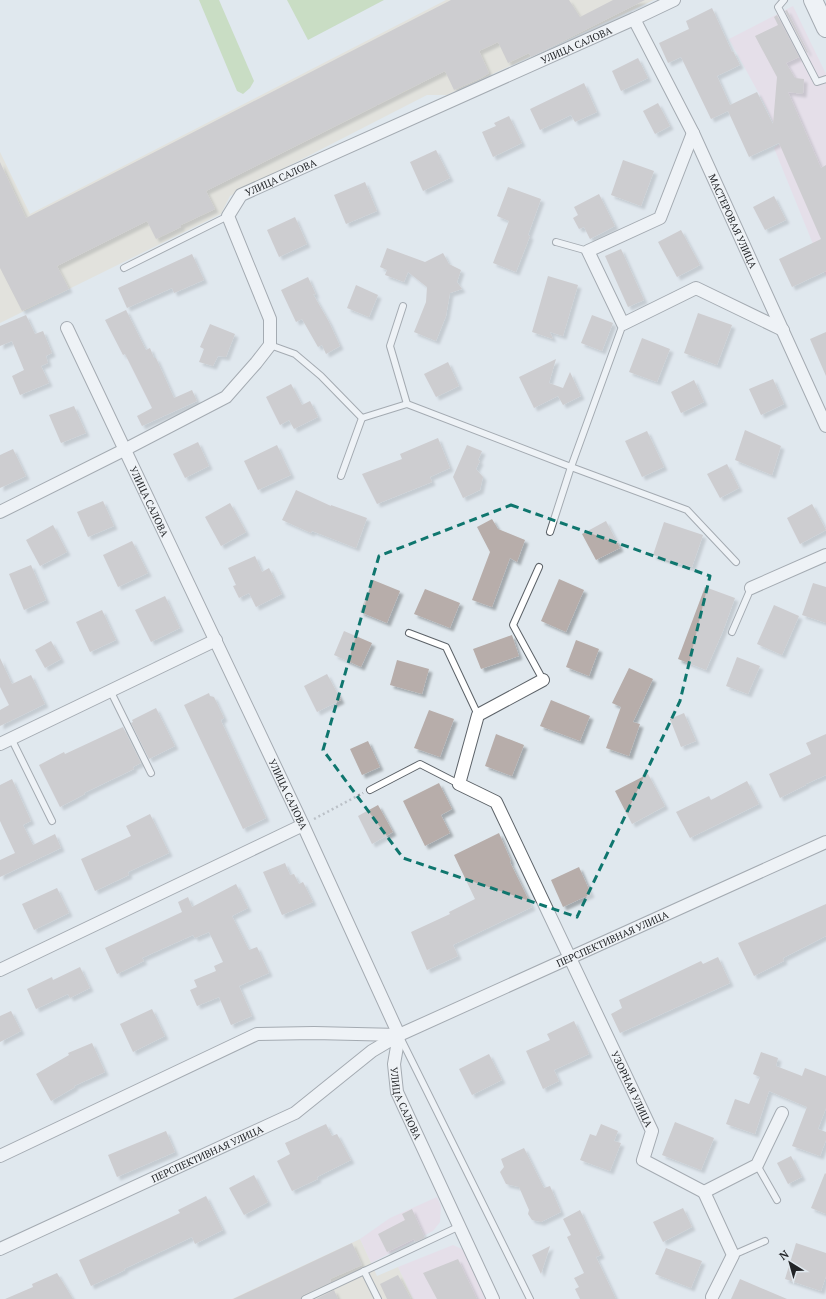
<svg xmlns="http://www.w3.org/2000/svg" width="826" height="1299" font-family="'PT Serif',serif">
<defs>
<filter id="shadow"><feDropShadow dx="3.5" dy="3.5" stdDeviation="1" flood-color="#0004"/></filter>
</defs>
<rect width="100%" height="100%" fill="#e0e8ee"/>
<!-- commercial -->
<g fill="#ebd5e3">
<polygon points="793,6 826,74 826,276 774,148 782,142 764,103 729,39"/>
<polygon points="437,1197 441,1206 440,1222 433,1231 371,1263 360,1239 390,1218"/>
<polygon points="453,1245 464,1250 487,1299 413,1299 398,1267"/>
</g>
<!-- industrial -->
<g fill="#e4dcc7">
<polygon points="446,0 654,0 447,95 427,95 230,196 221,214 0,323 0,152 30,214"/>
<polygon points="360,1239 377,1276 398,1267 413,1299 232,1299"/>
</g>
<!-- green -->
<g fill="#add091">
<polygon points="199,0 219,0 254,81 250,88 243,94 237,91"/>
<polygon points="287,0 384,0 308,40"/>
</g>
<!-- building -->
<g fill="#b7adaa" filter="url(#shadow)">
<polygon points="451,0 569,0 580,17 613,0 645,0 531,57 529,53 508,63 498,42 479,51 489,73 481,78 454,90 445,71 206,191 215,209 181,225 181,227 156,239 147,221 57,266 69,289 22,311 0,268 0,162 26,218"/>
<polygon points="712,8 732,52 733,51 740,65 717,76 730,105 757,92 773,124 777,77 755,36 778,25 774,17 777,15 799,57 786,63 795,78 804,79 803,94 788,92 821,168 826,165 826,271 792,287 779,259 821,239 779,143 749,157 728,111 711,119 681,57 668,63 659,43 689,29 686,21"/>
<polygon points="787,10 808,52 807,53 785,11"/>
<polygon points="638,58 648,78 621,91 612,71"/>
<polygon points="584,83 597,112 575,122 571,115 540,130 530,109"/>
<polygon points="658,103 670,126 655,134 643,111"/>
<polygon points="509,116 522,143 493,157 482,132 496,126 494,123"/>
<polygon points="436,150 450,178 423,191 410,162"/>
<polygon points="623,160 654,171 641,206 611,195"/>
<polygon points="365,182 377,211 346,224 334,195"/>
<polygon points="508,187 541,199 528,235 530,236 516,272 493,263 509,221 497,216"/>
<polygon points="599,194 615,226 590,239 584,227 579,229 573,218 578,215 574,207"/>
<polygon points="774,196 786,220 765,230 753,207"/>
<polygon points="295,217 307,244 279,257 267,230"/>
<polygon points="681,230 700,265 677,277 658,242"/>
<polygon points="387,248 425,262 443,253 449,264 461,270 457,282 462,289 450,293 446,316 436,341 414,332 426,302 427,287 408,272 404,282 385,275 387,270 380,267"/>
<polygon points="621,249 644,300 628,307 605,256"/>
<polygon points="192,254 204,280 174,293 172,288 127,308 118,288"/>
<polygon points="548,276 578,285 563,336 550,332 553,339 532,332"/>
<polygon points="308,277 316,295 313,294 329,322 340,346 326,354 322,345 318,347 302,319 296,322 281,290"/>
<polygon points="356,285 378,295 369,317 347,308"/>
<polygon points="126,310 146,350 150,348 154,358 156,358 174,398 192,390 197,401 142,426 137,416 152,408 125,354 123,355 105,320"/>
<polygon points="698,313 732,325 717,365 684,353"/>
<polygon points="26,315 35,334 43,331 52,353 46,356 48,363 41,366 49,383 20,395 12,376 24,370 12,341 0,346 0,326"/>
<polygon points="592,315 613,323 602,351 581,343"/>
<polygon points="210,324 235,334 226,357 218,356 213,366 199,362 204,349 200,347"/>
<polygon points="826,332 826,376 810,339"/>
<polygon points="642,338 670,349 657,382 629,372"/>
<polygon points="556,359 549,383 563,388 570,372 581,396 563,405 558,396 534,408 519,377"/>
<polygon points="448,362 459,386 436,397 424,374"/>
<polygon points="773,379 784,404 761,415 749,389"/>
<polygon points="694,380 704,402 681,413 671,392"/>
<polygon points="291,384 302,405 310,401 318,417 294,429 289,420 280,425 266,397"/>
<polygon points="74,406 86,433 61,443 49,415"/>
<polygon points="745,430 781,446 772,475 735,460"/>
<polygon points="647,431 664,467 642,477 625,441"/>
<polygon points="438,438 450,468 430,477 432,482 377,504 362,474 402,459 400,454"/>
<polygon points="198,442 209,466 185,478 173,454"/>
<polygon points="277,445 291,475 258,490 244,461"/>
<polygon points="467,445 482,451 478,460 480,461 476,469 483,477 480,490 463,498 453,477"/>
<polygon points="13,449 26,476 0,488 0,455"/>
<polygon points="727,464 739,488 720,498 707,474"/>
<polygon points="296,490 331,506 331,505 367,518 356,548 312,531 311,533 282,520"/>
<polygon points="103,501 114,526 88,537 77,512"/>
<polygon points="230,503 246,532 221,546 205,517"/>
<polygon points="812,504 826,530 800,544 787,518"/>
<polygon points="492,519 498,529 525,540 517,562 510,558 492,607 472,600 490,552 477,527"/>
<polygon points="606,521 620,548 596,560 582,534"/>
<polygon points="664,522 703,535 692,567 653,555"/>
<polygon points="53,525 67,552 40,566 26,540"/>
<polygon points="132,541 148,573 118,587 103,555"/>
<polygon points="255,556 262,572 269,568 282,594 256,607 249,593 239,598 233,586 236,585 228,568"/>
<polygon points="31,565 46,600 24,610 9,574"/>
<polygon points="559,579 584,590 566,632 541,621"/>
<polygon points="373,580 400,591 387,623 360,612"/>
<polygon points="813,583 826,587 826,623 802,615"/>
<polygon points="705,587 735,598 723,631 706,670 678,659"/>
<polygon points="425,589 460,603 450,628 414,614"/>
<polygon points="165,596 180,628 151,642 135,610"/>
<polygon points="774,605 799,616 782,655 757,644"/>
<polygon points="102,610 116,640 90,652 76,622"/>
<polygon points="344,631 372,643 361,667 334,655"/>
<polygon points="512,635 519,656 481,669 473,649"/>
<polygon points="576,640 599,649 589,676 566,667"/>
<polygon points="51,641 61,659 45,668 35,650"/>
<polygon points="737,657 760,666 748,694 726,686"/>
<polygon points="0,658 12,684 31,675 45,704 0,726 0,710 9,705 0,687"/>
<polygon points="397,660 429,669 422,694 390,685"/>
<polygon points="629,668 653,679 633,722 640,724 629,756 606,748 621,707 612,703"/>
<polygon points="327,674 341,700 317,712 304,686"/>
<polygon points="209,693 210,696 214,697 224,718 221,720 222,723 266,818 243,829 184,705"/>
<polygon points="551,700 590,716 580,741 540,726"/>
<polygon points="156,708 175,746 149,759 131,723 133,722 132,720"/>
<polygon points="429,710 454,719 440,757 414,748"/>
<polygon points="684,713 696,741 681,747 670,719"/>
<polygon points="123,727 141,763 133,767 134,769 84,793 85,794 60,807 39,765 64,752 65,754"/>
<polygon points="496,734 524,745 512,776 485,766"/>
<polygon points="826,734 826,775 806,784 806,785 780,798 769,774 811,754 806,743"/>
<polygon points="368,741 380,767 362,775 350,749"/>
<polygon points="648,774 665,806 632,824 615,791"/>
<polygon points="12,779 31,821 23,825 33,845 55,834 61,848 0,877 0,860 15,853 0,821 0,785"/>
<polygon points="747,781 759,804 690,838 676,812 709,796 711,800"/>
<polygon points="439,783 452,809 441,815 450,833 425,846 403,801"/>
<polygon points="378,805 393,832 372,844 358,816"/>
<polygon points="150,814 169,853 128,872 129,875 95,891 81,859 131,836 126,826"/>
<polygon points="499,833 511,861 510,862 532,907 453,945 458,956 427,970 411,932 450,914 449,912 475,899 454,855"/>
<polygon points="285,863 290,875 294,874 299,884 303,882 313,902 282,915 263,872"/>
<polygon points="579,867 591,894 563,907 551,880"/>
<polygon points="236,884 248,908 232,916 249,950 257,947 269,973 239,986 252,1016 231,1025 219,997 197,1006 190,990 197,987 194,980 216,971 214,966 223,962 209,932 195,938 193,935 142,958 144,961 117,974 105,948 182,912 178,902 188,897 192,907"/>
<polygon points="57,888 69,913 34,930 22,904"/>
<polygon points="826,904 826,936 783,958 784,961 754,976 738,943"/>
<polygon points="718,957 730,983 620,1033 611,1014 622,1008 619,1000 701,961 703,964"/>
<polygon points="80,967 90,988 70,998 68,994 36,1009 27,989 52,977 53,980"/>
<polygon points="152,1009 165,1036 133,1052 120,1024"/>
<polygon points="11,1011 21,1031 0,1042 0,1016"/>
<polygon points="574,1021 589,1054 554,1070 559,1081 543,1089 526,1051 550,1040 547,1034"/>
<polygon points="92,1043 105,1072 74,1086 75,1087 51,1101 36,1074 69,1055 68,1053"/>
<polygon points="761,1052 778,1058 776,1066 802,1076 805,1068 826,1076 826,1108 818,1129 826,1132 826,1140 820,1156 792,1146 807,1107 769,1091 755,1134 726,1124 735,1099 749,1104 760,1077 753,1074"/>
<polygon points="489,1054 502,1080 472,1095 459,1069"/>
<polygon points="675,1122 714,1138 701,1170 662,1155"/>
<polygon points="326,1124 332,1136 337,1134 351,1160 317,1177 318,1179 292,1191 277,1161 290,1154 285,1143"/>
<polygon points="601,1124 618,1131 614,1141 621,1143 610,1171 580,1160 590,1134 596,1136"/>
<polygon points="166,1131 175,1152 117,1177 108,1155"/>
<polygon points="524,1148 544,1188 550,1186 561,1212 541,1222 532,1220 528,1214 529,1210 519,1187 506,1184 500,1172 504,1167 501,1159"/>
<polygon points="791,1156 802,1177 788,1184 777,1163"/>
<polygon points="825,1173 826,1174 826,1214 811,1208"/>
<polygon points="254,1175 268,1202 244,1215 229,1188"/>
<polygon points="206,1196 223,1230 195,1244 192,1237 124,1269 125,1270 91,1286 79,1260 180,1213 178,1210"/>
<polygon points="683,1208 692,1227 663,1242 653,1222"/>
<polygon points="412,1209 425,1238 415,1242 414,1239 387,1252 378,1234 405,1220 402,1214"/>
<polygon points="580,1210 601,1255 596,1257 616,1299 580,1299 575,1289 579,1287 574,1278 584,1273 567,1237 571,1235 563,1219"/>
<polygon points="352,1243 362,1265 330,1279 331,1282 303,1295 301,1299 233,1299"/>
<polygon points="796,1243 826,1253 826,1276 821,1291 785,1279"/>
<polygon points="550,1246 541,1274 532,1255"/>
<polygon points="666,1248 702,1261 691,1288 655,1274"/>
<polygon points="458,1259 477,1299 437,1299 423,1273"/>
<polygon points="57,1273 73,1299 5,1299 33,1287 32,1284"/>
<polygon points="398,1275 411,1299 387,1299 380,1284"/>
<polygon points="740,1279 787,1299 731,1299"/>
<polygon points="334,1290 338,1299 316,1299"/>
</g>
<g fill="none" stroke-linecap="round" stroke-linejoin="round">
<defs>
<g id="service">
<polyline points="784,0 778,7 817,82 826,79"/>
<polyline points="556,242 588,251"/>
<polyline points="124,268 228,216"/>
<polyline points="403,306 390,346 407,404"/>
<polyline points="270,345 295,354 321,376 362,418"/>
<polyline points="362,418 407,404 571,467 687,510 736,562"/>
<polyline points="341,476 362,418"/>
<polyline points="550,532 571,467 623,324"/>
<polyline points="539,567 513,625 543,680"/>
<polyline points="732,632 751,588"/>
<polyline points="409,633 446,647 478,715"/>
<polyline points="110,690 151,773"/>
<polyline points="11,738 52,821"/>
<polyline points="370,790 420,764 459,784"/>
<polyline points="400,1037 530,1299"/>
<polyline points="757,1165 777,1200"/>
<polyline points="733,1255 765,1241"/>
<polyline points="364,1271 378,1299"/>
<polyline points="305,1299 460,1226"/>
</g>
<g id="minor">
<path id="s1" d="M634,19L693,133L826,426"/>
<polyline points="693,133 660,218 588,251 623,324 696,288 783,330"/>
<path id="s2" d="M67,328L303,825L399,1035L394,1064L397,1092L493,1299"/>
<path id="s3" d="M0,512L126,449L226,397L256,363L270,345V319L228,216L241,195L634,19L674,0"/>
<polyline points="751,588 826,555"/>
<path id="s4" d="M543,680L478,715L459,784L496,802L652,1131L643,1160L704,1192"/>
<polyline points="0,744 216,640"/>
<polyline points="0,970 303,825"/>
<polyline points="0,1156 257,1034 314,1033 399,1035"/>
<polyline points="704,1192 757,1165 782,1113"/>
<polyline points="704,1192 733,1255 712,1297"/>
<path id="s5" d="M0,1249L295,1113L372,1051L399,1035L826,842"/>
</g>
<polyline id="secondary" points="813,0 826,28"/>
</defs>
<!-- service casing -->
<use href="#service" stroke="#5c6268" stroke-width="8"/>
<!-- minor casing -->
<use href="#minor" stroke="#5c6268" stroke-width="14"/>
<!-- secondary casing -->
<use href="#secondary" stroke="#5c6268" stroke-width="20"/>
<!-- path -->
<polyline stroke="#8e9398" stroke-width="2.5" stroke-dasharray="2 3" stroke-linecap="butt" points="314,819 363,793"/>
<!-- service -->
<use href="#service" stroke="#fff" stroke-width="6"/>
<!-- minor -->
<use href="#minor" stroke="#fff" stroke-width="12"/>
<!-- secondary -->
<use href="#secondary" stroke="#fff" stroke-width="18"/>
</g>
<!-- marked area -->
<path d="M0 0H826V1299H0ZM511,505L710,576L680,701L577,917L403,858L323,750L379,556Z" fill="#e0e8ee" fill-opacity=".55" fill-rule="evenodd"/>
<path fill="none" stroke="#0f766e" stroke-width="3" stroke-dasharray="8 5" stroke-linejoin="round" d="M511,505L710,576L680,701L577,917L403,858L323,750L379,556Z"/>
<g text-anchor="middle" stroke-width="3" stroke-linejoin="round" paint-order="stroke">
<!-- street labels -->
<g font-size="10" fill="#222427" stroke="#e0e8ee">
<text dy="4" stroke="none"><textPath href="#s3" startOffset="851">УЛИЦА САЛОВА</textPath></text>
<text dy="4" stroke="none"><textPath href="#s3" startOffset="527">УЛИЦА САЛОВА</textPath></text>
<text dy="4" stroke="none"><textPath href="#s1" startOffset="225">МАСТЕРОВАЯ УЛИЦА</textPath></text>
<text dy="4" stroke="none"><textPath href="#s2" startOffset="192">УЛИЦА САЛОВА</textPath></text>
<text dy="4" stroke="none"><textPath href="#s2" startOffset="516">УЛИЦА САЛОВА</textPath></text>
<text dy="4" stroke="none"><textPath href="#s5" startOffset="689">ПЕРСПЕКТИВНАЯ УЛИЦА</textPath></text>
<text dy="4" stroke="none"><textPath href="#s4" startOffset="504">УЗОРНАЯ УЛИЦА</textPath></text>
<text dy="4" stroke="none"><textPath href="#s2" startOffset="852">УЛИЦА САЛОВА</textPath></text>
<text dy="4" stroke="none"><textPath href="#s5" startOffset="228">ПЕРСПЕКТИВНАЯ УЛИЦА</textPath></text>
</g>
</g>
<!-- north arrow -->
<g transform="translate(790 1263) rotate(323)" stroke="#e0e8ee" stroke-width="3" paint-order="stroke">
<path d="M0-3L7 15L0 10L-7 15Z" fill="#222427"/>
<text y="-6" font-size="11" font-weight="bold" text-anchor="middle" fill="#222427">N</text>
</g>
</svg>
